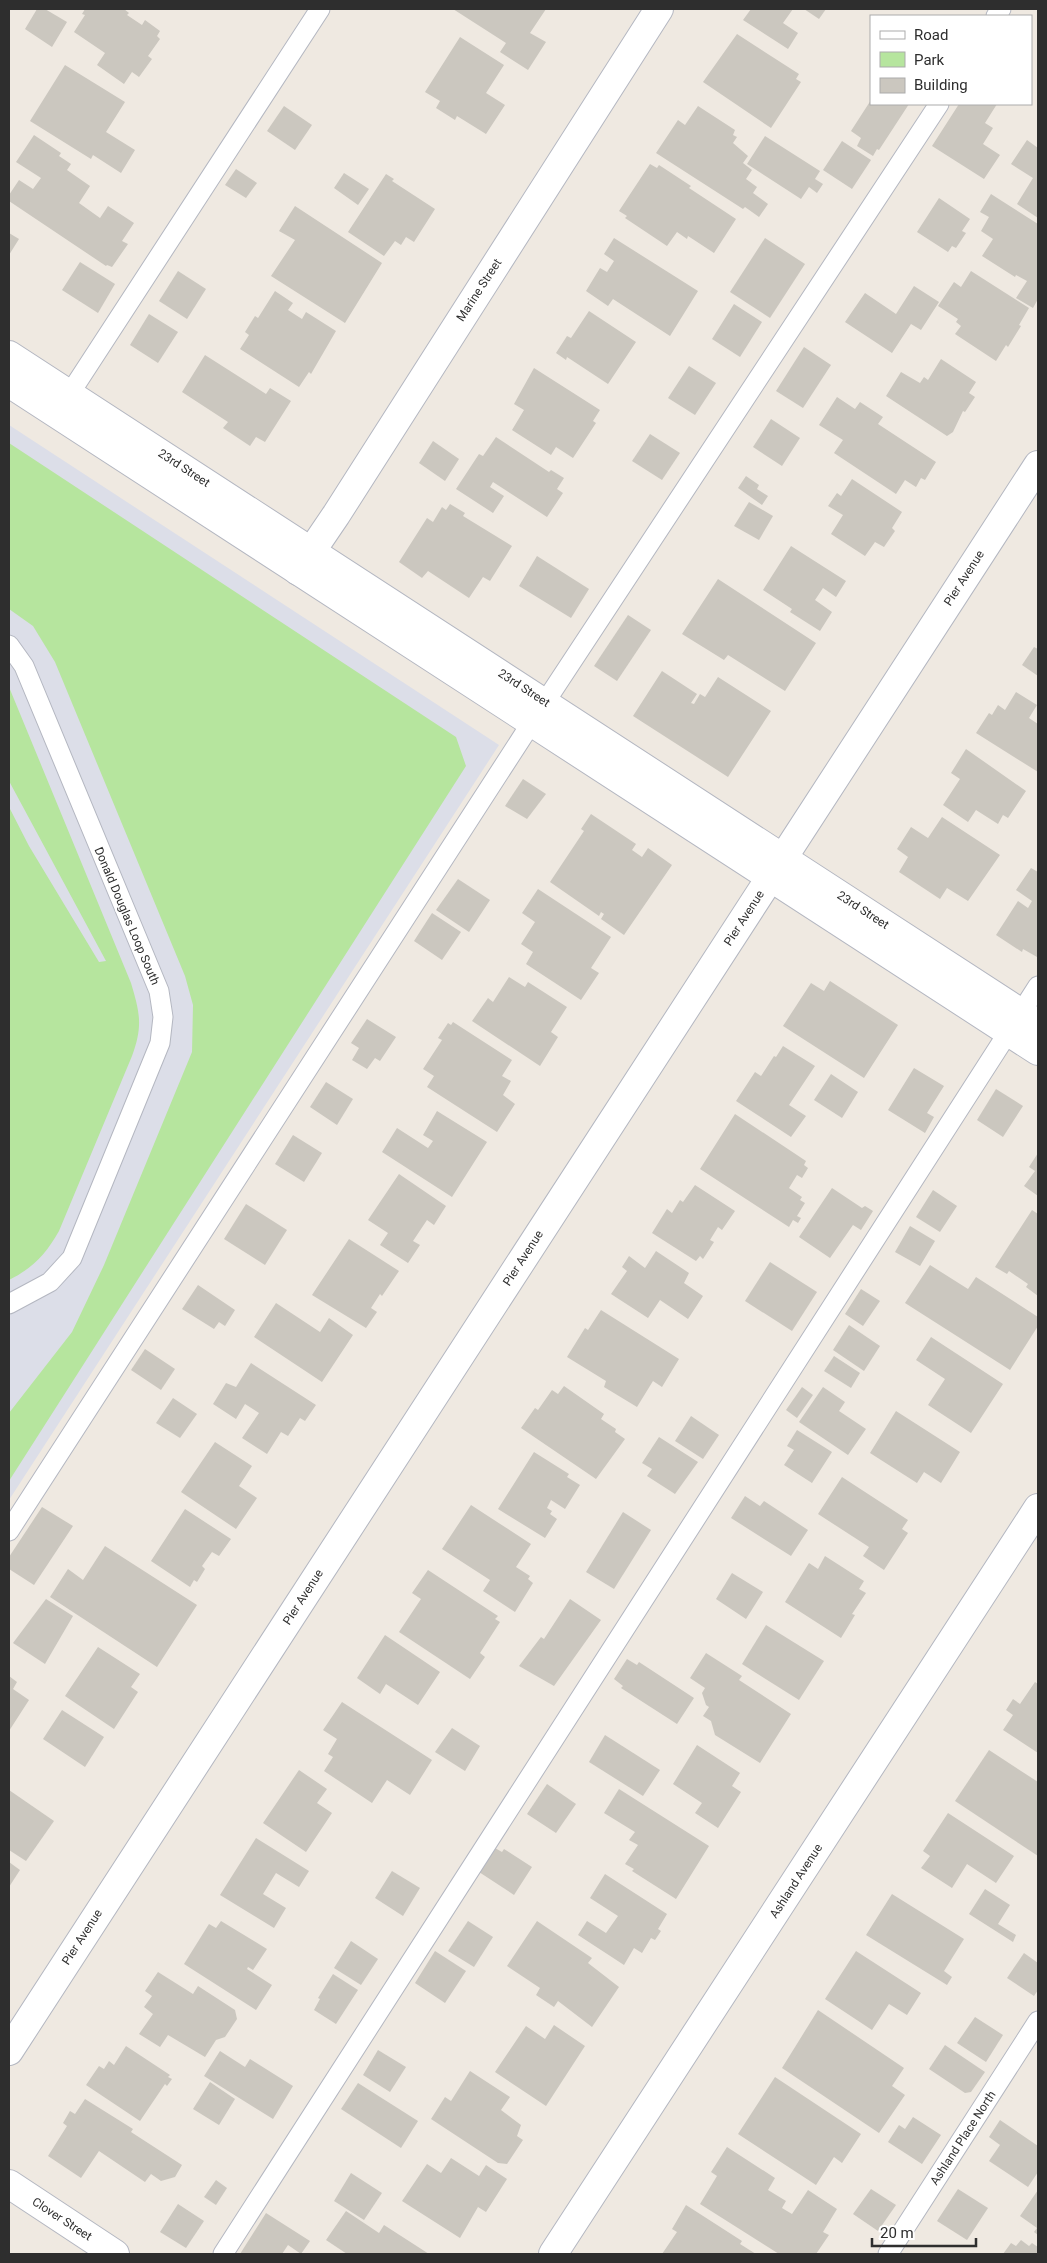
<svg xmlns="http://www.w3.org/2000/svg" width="1047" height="2263" font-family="Roboto,sans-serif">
<rect width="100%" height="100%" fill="#efe9e1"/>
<!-- airport -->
<polygon fill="#dcdee8" points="9,425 499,745 9,1500"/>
<!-- green -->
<g fill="#b6e59e">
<polygon points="9,443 456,737 466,766 9,1481 9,1413 72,1332 104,1265 192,1052 193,1005 185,976 55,662 33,626 9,609"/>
<path d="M9,687L131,983C140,1013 143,1026 132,1056L59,1231C46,1254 33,1268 9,1280V807L29,846L99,962L106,961L9,781Z"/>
</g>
<!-- building -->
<g fill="#cbc7bf">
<polygon points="37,9 45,9 67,22 52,47 25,29"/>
<polygon points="85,9 124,9 129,13 127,15 142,25 145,20 160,31 157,36 160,39 148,56 152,59 139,77 132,72 124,84 97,65 105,53 74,32 85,15 82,14"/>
<polygon points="453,9 546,9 530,33 546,42 528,70 500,52 506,43"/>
<polygon points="751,9 793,9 783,23 798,33 788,49 743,20"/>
<polygon points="804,9 826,9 819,19"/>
<polygon points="737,34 799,74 796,79 801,82 771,128 703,82"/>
<polygon points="460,37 504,65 486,93 505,105 486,134 457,116 455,120 436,108 440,101 425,92"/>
<polygon points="65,65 125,102 106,132 135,150 121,173 93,155 91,159 30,121"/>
<polygon points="871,100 871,104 909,104 879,150 877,149 873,156 857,146 861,138 851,131"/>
<polygon points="959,104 997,104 985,123 993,128 983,144 1000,155 984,179 932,146"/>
<polygon points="284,106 312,125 295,150 267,131"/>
<polygon points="698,106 735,130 733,135 737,137 733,143 748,156 743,163 752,170 746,179 757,187 753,193 768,204 759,217 745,207 743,209 656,153 678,120 685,125"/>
<polygon points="34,135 61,153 59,156 71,164 67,170 90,186 79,203 100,218 108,206 134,223 122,241 128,244 112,267 107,265 106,266 9,201 9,195 19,180 33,189 41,178 16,162"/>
<polygon points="765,136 820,171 815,179 823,184 817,193 809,187 801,199 747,164"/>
<polygon points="1027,140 1038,148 1038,218 1017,204 1033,178 1011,164"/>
<polygon points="842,141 871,160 852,189 823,170"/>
<polygon points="650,164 657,168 659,165 691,186 689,188 736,219 714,253 688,236 687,239 677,232 667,246 625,218 627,216 619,211"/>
<polygon points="236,169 257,183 246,198 225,185"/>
<polygon points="344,173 369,189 358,205 334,188"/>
<polygon points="386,174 394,179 392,181 435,209 414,242 406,237 401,245 395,241 384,256 348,232"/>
<polygon points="991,194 1038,224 1038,299 1033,308 1016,298 1027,281 1016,275 1015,277 982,256 993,239 981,231 989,217 980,212"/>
<polygon points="939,198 970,219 962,231 966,233 956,248 952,246 948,252 917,232"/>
<polygon points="295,206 382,263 345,323 271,276 295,240 279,231"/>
<polygon points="9,233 19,239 9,255"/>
<polygon points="614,238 698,291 670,336 613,299 608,306 586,291 600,268 607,272 614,261 604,254"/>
<polygon points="765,238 805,264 770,318 730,292"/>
<polygon points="80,262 115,284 98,313 62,290"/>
<polygon points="178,271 206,289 187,319 159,301"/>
<polygon points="971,271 1029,308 1019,325 1021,326 1008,347 1006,345 996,361 955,334 961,326 956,322 958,319 938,306 954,282 961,287"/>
<polygon points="914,286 939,302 921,330 911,324 892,353 845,322 865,293 896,314"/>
<polygon points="275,291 293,303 288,310 302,319 306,312 336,331 311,374 309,372 299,387 240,349 249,335 245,332 255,316 258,318"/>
<polygon points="734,304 762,322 740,357 712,339"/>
<polygon points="589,311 636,342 608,384 567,357 566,360 556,353 567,336 571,338"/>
<polygon points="149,314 178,332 158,363 130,345"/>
<polygon points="804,347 831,365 803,408 776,391"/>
<polygon points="205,355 266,394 270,388 291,401 265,442 256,437 250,446 223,428 228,422 182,392"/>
<polygon points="941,359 976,382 969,393 975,397 965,412 963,411 953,432 947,436 886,396 901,372 920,383 924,377 928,380"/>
<polygon points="689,366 716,383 695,415 668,398"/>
<polygon points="534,368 600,410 593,421 596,423 573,458 556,447 551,455 512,430 524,410 514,404"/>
<polygon points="837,397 855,409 860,402 883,417 878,424 936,462 925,480 921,478 916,487 905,480 896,494 834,453 843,440 819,425"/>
<polygon points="771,419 800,438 782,466 753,447"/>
<polygon points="650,434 680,453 662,480 632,461"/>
<polygon points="496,437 549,472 551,470 564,478 557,489 563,493 547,517 493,482 490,487 504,496 493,513 456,489 479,454 483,456"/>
<polygon points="433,441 459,459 445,481 419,463"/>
<polygon points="746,476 759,485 757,489 768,496 762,505 738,488"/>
<polygon points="852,479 902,512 892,528 895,531 884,547 875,542 865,556 831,534 843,515 828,506 837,493 841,496"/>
<polygon points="749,502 773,516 759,540 734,526"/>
<polygon points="450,504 465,513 463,516 512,546 490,581 483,577 469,598 428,571 422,578 399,562 427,518 433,522 442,507 446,510"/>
<polygon points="791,546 846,581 836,597 823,588 815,600 832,612 820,631 790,612 792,609 763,590"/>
<polygon points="537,556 589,589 571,618 519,586"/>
<polygon points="718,579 816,643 785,691 728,655 724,660 682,634"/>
<polygon points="628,615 651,630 617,681 594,666"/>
<polygon points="1034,647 1038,649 1038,676 1022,665"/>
<polygon points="662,671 697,694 691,703 694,704 700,694 705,697 718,677 771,711 728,777 633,716"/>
<polygon points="1016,692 1037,705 1029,718 1038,724 1038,772 976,733 989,713 992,715 998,705 1005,710"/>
<polygon points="966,749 1026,791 1008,818 1003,815 998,824 976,810 968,822 943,805 960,779 951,773"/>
<polygon points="523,779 546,794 527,819 505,806"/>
<polygon points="591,814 636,844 632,850 642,857 648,848 672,865 624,935 601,919 604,914 601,912 599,916 550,882 584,831 581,829"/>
<polygon points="942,817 1000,855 968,901 947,888 940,899 899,872 908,857 897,849 911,827 928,838"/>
<polygon points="1031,868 1038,872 1038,955 1037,957 1023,949 1022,952 996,935 1018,901 1028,908 1032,901 1016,890"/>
<polygon points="458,879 490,900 469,932 436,910"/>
<polygon points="538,889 611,937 591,968 599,973 581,1000 526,964 533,952 521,944 535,922 522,913"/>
<polygon points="432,913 461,932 442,960 414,941"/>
<polygon points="509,977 525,987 528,982 567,1007 551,1032 558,1037 540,1066 472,1021 488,998 493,1002"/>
<polygon points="830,981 898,1025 864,1078 783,1026 811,983 824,991"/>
<polygon points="367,1019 396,1037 380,1061 375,1058 367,1069 352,1060 359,1048 351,1043"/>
<polygon points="453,1022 512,1060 502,1076 511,1081 503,1095 515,1104 497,1132 427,1087 434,1076 423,1069 442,1040 438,1038 448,1023 451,1025"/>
<polygon points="783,1046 815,1066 789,1105 806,1116 791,1137 736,1101 755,1072 761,1076 774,1056 776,1057"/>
<polygon points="914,1068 944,1086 927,1113 934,1117 925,1133 888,1110"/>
<polygon points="831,1074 858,1092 842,1118 814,1100"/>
<polygon points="326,1082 353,1099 337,1125 310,1107"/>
<polygon points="996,1089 1023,1106 1003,1137 977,1120"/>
<polygon points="437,1111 487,1142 452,1197 382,1152 397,1128 428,1148 433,1141 423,1135"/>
<polygon points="735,1114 806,1161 804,1165 808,1168 802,1178 797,1175 789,1188 802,1197 800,1200 805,1203 797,1216 801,1218 798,1223 793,1220 789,1227 700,1169"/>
<polygon points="293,1135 322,1153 304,1182 275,1164"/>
<polygon points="1038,1153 1038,1196 1024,1186 1035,1171 1029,1167"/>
<polygon points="399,1174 446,1206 434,1225 427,1220 413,1241 420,1245 408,1263 380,1245 388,1233 368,1220"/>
<polygon points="695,1185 735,1211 722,1230 718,1227 710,1240 714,1242 703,1259 700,1256 696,1261 652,1233 667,1209 672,1213 680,1200 683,1202"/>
<polygon points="832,1188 862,1208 865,1206 873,1211 861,1230 853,1225 830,1258 799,1237"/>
<polygon points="933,1190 957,1206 940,1232 916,1217"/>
<polygon points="246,1204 287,1230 265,1265 224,1239"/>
<polygon points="1032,1210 1038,1214 1038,1296 1026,1287 1028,1284 1009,1271 1007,1274 995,1267"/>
<polygon points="910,1226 935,1241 920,1266 895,1252"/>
<polygon points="349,1239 399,1271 382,1296 380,1294 371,1308 377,1312 366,1328 312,1295"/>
<polygon points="656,1251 689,1273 684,1283 703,1296 688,1319 660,1300 648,1318 611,1294 627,1271 622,1267 629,1256 645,1268"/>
<polygon points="770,1262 817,1292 792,1331 745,1301"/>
<polygon points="930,1265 968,1289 976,1277 1038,1317 1038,1326 1010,1370 905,1303"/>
<polygon points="198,1285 235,1310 225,1326 219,1322 214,1329 182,1309"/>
<polygon points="861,1289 880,1301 863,1326 845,1314"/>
<polygon points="276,1303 320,1332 329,1318 353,1335 322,1382 254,1337"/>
<polygon points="601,1310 679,1359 662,1387 653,1381 637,1407 604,1387 606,1381 567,1357 585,1328 588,1330"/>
<polygon points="849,1325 880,1346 864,1371 833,1350"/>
<polygon points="931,1337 1003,1384 971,1433 928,1405 945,1379 916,1360"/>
<polygon points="145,1349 175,1369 161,1390 131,1370"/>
<polygon points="834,1356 860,1373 851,1388 824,1371"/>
<polygon points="251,1363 316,1405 305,1421 300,1418 288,1436 281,1432 267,1454 242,1438 259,1413 245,1404 236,1419 213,1404 226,1383 236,1387"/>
<polygon points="564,1386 604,1414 601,1419 616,1429 615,1432 625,1439 596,1479 521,1428 535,1408 538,1410 552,1390 558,1394"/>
<polygon points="802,1387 813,1395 797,1418 786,1410"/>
<polygon points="823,1387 845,1402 839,1411 866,1429 848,1455 799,1422"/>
<polygon points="173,1398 197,1414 180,1438 156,1423"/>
<polygon points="896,1411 960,1452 941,1483 924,1472 917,1483 870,1453"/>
<polygon points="691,1416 719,1435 703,1459 675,1441"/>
<polygon points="797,1430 832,1452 812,1483 784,1465 794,1450 787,1446"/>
<polygon points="659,1437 698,1462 675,1494 647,1476 652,1469 642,1463"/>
<polygon points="215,1442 252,1466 239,1486 257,1498 236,1529 181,1492"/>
<polygon points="534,1452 569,1474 567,1477 580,1485 565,1509 551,1500 547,1508 552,1511 550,1514 557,1519 545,1538 498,1509"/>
<polygon points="842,1477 908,1520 902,1529 908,1533 884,1570 863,1556 869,1547 818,1514"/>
<polygon points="745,1496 760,1506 764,1501 808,1530 791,1556 731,1518"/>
<polygon points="471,1505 531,1544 516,1567 530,1576 528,1579 533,1583 515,1612 483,1591 490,1580 442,1549"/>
<polygon points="42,1507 73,1526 34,1585 9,1569 9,1557"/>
<polygon points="185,1509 231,1539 219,1556 212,1552 202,1566 205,1569 197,1582 194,1580 190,1587 151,1561"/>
<polygon points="623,1512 651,1530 614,1589 586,1572"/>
<polygon points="105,1546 197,1605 157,1667 50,1597 68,1569 83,1580"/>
<polygon points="825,1556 864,1581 859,1589 866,1593 852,1614 855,1615 841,1638 785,1602 809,1563 818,1569"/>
<polygon points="428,1570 498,1616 495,1619 500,1622 480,1653 485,1657 470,1679 399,1632 421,1599 412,1593"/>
<polygon points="732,1573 763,1592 746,1619 716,1599"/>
<polygon points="46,1599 73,1616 45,1664 13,1643"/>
<polygon points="570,1599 601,1620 554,1686 519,1666 541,1637 544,1639"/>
<polygon points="766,1625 824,1661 799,1700 742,1664"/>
<polygon points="385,1635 440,1672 418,1705 386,1684 380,1694 357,1678"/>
<polygon points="98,1647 140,1674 131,1687 138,1692 114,1729 65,1696"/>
<polygon points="706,1653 742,1676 739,1680 791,1714 760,1763 715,1735 711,1721 703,1716 709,1707 706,1705 702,1693 705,1688 690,1678"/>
<polygon points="627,1659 637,1665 639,1662 694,1698 677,1724 621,1688 623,1686 614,1679"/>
<polygon points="9,1676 17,1682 13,1689 29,1700 9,1731"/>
<polygon points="1035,1682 1038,1684 1038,1753 1003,1730 1013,1715 1006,1710 1013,1699 1020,1704"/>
<polygon points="342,1702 432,1760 410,1795 387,1780 372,1803 324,1771 333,1757 328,1754 337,1739 323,1730"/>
<polygon points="62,1710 104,1737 85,1767 43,1739"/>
<polygon points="452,1728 480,1746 465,1771 435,1752"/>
<polygon points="605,1735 660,1770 643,1796 589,1762"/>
<polygon points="697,1745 740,1773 732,1786 741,1792 718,1828 695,1813 702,1803 673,1784"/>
<polygon points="989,1750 1038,1782 1038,1856 955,1801"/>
<polygon points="299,1770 327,1789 317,1803 332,1813 306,1852 263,1823"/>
<polygon points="547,1784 576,1804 556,1833 527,1814"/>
<polygon points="619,1789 709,1846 676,1899 632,1871 634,1869 625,1864 638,1845 629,1840 635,1832 604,1813"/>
<polygon points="9,1790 54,1821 26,1861 9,1850"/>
<polygon points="948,1813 1014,1856 996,1883 967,1864 952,1888 921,1868 930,1856 923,1851"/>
<polygon points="256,1838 309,1871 299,1887 276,1873 263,1894 286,1908 274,1928 220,1895"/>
<polygon points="495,1848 502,1852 504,1849 532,1867 514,1895 479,1872"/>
<polygon points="9,1862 20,1870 9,1887"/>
<polygon points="392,1871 420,1888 403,1916 375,1898"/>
<polygon points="605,1874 667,1914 658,1929 661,1931 655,1940 651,1938 642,1953 634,1948 624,1965 578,1935 587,1921 606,1933 618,1916 590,1898"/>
<polygon points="985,1889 1010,1905 998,1924 1016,1935 1013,1942 969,1914"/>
<polygon points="892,1894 964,1939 944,1971 952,1977 947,1985 866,1935"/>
<polygon points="221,1921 267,1949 253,1970 248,1967 247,1969 272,1985 256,2010 184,1964 209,1924 216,1928"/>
<polygon points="468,1921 493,1937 474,1967 448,1951"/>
<polygon points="537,1921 592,1958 588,1963 619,1987 592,2027 558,2001 554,2007 536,1995 540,1988 507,1966"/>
<polygon points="351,1941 378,1959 361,1985 334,1968"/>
<polygon points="435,1951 466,1971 445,2003 415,1983"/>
<polygon points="856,1951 921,1993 907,2015 889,2004 872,2030 825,1999"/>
<polygon points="1024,1953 1038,1963 1038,1990 1034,1996 1007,1978"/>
<polygon points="158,1972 193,1994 198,1986 235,2010 237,2019 225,2037 216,2040 205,2057 168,2035 160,2047 139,2034 153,2014 144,2007 152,1996 145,1991"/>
<polygon points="333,1974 358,1990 336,2024 314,2010 320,1999 318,1998"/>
<polygon points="818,2010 904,2068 892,2086 905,2095 879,2133 782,2068"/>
<polygon points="975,2017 1003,2035 986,2062 957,2043"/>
<polygon points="554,2025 585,2046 546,2106 495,2072 526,2026 545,2039"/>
<polygon points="945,2045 985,2072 971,2092 965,2093 929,2069"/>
<polygon points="126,2046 170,2075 168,2077 172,2079 167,2086 165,2084 140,2121 86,2085 99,2066 104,2069 109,2061 114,2065"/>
<polygon points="378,2050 406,2067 390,2092 363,2075"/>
<polygon points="220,2051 245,2067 250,2059 293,2086 273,2119 204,2076"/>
<polygon points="470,2071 510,2097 501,2110 521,2125 517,2136 523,2140 507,2164 498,2163 431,2119 445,2097 451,2101"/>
<polygon points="775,2077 861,2134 842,2163 834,2157 816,2185 738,2134"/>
<polygon points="210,2082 235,2099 219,2125 193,2109"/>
<polygon points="358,2083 418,2121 401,2148 341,2109"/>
<polygon points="85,2099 133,2129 131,2132 182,2165 175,2177 161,2181 151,2174 145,2182 99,2151 81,2178 48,2156 67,2126 63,2123 70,2111 75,2114"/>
<polygon points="913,2117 941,2135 922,2164 888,2142 899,2125 905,2129"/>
<polygon points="1000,2120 1038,2146 1038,2172 1028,2187 989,2161 1000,2145 989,2137"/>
<polygon points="727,2147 775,2178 768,2190 786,2201 782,2208 792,2214 808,2190 837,2209 823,2232 829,2235 816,2254 779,2254 700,2204 717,2176 711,2172"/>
<polygon points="451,2158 479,2176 486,2165 507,2179 486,2212 478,2207 460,2238 402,2201 427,2164 441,2173"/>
<polygon points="351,2173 382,2193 364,2220 334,2201"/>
<polygon points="216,2180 227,2188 216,2205 204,2197"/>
<polygon points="871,2189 896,2205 878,2231 853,2214"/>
<polygon points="958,2189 988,2208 967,2240 937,2221"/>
<polygon points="1038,2190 1038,2235 1034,2232 1037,2228 1020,2216"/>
<polygon points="178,2204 204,2221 186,2248 160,2232"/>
<polygon points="686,2205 742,2241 740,2244 756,2254 662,2254 677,2232 672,2229"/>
<polygon points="346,2211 379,2233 384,2225 429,2254 347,2254 326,2240"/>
<polygon points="266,2213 310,2241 301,2254 288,2245 282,2254 240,2254"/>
<polygon points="1021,2240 1029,2246 1032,2243 1038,2247 1038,2254 1003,2254 1011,2243 1016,2246"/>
</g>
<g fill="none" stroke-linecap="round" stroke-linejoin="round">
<defs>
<g id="service">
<polyline points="996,16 1001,9"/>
<polyline points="63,404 320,9"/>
<polyline points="9,645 24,666 159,991 163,1017 160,1043 72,1258 50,1282 9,1304"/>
<polyline points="9,1531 532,722 939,104"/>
<polyline points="223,2254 1038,986"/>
<polyline points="888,2254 1038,2021"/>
</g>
<g id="minor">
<polyline points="298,571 336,515 659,9"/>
<polyline points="9,2051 1038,465"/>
<polyline points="9,2184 115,2254"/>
<polyline points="553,2254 1038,1508"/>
</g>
<g id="tertiary">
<polyline points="9,355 1038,1024"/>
<polyline points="9,383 1038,1051"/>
</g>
</defs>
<!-- service casing -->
<use href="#service" stroke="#b4b7c1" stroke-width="21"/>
<!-- minor casing -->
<use href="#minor" stroke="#b4b7c1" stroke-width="30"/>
<!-- tertiary casing -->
<use href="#tertiary" stroke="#b4b7c1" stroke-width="30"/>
<!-- service -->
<use href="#service" stroke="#fff" stroke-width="19"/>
<!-- minor -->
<use href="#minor" stroke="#fff" stroke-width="28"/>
<!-- tertiary -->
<use href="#tertiary" stroke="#fff" stroke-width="28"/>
</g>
<g text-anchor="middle" stroke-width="4.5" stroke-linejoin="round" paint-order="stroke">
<!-- street labels -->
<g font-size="12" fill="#2e2e2e" stroke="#fff">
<text transform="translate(479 290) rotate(-57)" y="4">Marine Street</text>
<text transform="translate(184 468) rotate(33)" y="4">23rd Street</text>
<text transform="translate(964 578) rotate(-57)" y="4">Pier Avenue</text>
<text transform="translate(524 688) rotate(33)" y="4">23rd Street</text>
<text transform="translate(863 910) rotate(33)" y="4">23rd Street</text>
<text transform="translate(127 916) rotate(67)" y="4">Donald Douglas Loop South</text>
<text transform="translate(744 918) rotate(-57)" y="4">Pier Avenue</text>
<text transform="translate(523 1258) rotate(-57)" y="4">Pier Avenue</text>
<text transform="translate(303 1597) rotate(-57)" y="4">Pier Avenue</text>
<text transform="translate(796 1881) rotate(-57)" y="4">Ashland Avenue</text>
<text transform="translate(82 1937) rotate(-57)" y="4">Pier Avenue</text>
<text transform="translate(963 2138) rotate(-57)" y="4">Ashland Place North</text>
<text transform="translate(62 2219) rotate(33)" y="4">Clover Street</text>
</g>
</g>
<!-- border -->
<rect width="1047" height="2263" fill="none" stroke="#2e2e2e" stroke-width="20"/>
<!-- legend -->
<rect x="870" y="15" width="162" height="90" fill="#ffffff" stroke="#ababab"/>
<rect x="880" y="31" width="25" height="8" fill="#ffffff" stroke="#ababab"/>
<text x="914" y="40" font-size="15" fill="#2e2e2e">Road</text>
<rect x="880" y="52" width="25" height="15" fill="#b6e59e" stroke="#ababab"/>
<text x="914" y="65" font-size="15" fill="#2e2e2e">Park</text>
<rect x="880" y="78" width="25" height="15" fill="#cbc7bf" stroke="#ababab"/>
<text x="914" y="90" font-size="15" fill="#2e2e2e">Building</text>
<!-- scale -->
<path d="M872 2238v8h104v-8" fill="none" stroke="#2e2e2e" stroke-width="2.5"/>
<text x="880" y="2238" font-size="15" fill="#2e2e2e" stroke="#ffffff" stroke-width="4" paint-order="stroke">20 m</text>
</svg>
